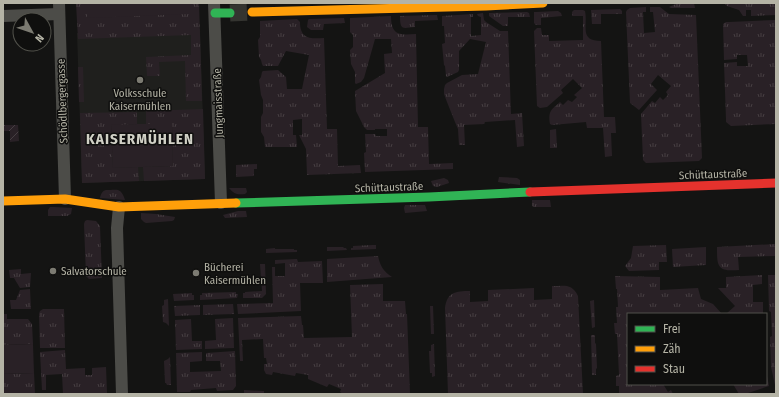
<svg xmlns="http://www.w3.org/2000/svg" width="779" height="397" font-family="'Fira Sans Condensed',sans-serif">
<defs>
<pattern id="grass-tufts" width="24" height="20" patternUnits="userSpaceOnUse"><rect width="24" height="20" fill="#292126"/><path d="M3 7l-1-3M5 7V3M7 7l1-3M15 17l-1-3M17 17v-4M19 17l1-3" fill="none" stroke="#463f42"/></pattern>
<pattern id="garden-furrows" width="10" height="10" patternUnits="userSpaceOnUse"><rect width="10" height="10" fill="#292126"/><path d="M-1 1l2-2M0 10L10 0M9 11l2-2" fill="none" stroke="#463f42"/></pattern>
</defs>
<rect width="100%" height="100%" fill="#141413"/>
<!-- built -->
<polygon fill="#1f1f1d" points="200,29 205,179 82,183 77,33"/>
<!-- grass -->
<g fill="url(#grass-tufts)">
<polygon points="76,3 199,3 202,101 186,101 185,61 159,62 160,76 147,76 146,57 191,55 191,35 78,39"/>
<polygon points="678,3 694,3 695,8 671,8 669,7"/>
<polygon points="724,3 776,3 776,15 751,16 751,10 746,10 746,16 743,16 739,10 727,6"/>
<polygon points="646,7 646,12 643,12 644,33 655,32 653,12 650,12 650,7 660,7 665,11 669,14 696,15 702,158 699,161 646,163 643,160 641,114 652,101 655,103 660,97 663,100 668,95 666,92 671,86 658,75 651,84 657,90 639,110 630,103 626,12 627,10 630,8"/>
<polygon points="620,9 622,11 622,14 601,14 601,24 592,24 591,10"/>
<path d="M574,10H583L585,11C588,26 579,41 601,41L604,117H615L616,133H611L612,156L605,157L603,128H587L586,122L552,125L550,124C548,111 551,110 560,102L563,105L568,100L572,102L577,97L574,95L582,88L573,79L561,90L563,93L547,107L540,108L537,106L534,31L537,28H541L542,35H549V41L583,40V16H572V12Z"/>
<polygon points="558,11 561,13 562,16 541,18 541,25 536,25 534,23 534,12 536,12"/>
<polygon points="527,12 529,13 530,17 508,17 508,26 503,26 489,16 489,13"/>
<polygon points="483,13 484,20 486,22 500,31 508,31 511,114 522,113 524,146 517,147 515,120 485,122 484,124 464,125 465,145 459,145 458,129 455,122 447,102 444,94 444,89 445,85 447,83 462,75 478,74 486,42 470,39 459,51 459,70 458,72 447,77 446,76 445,66 444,65 442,44 445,43 444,26 442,26 442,16 473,14 473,17 471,17 471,36 481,35 481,17 478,16 477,14"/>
<path d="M437,15L438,20L415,21V27C403,28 400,31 400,16Z"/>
<path d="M391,16C391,36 400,35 416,34L418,127H428L429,164L453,163V169L365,172L364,153L366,152L365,134H375L376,136H387V129H375V130H367L364,127L356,111L355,91L385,73L384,54L392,53L391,39H375L364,78L361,82L356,84L355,83V72L351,64L350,50L353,47V35L350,32V18Z"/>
<polygon points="344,18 345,23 324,24 323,30 311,30 307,27 308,20 309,19"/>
<path d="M297,19L300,22C300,39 310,39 324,38L327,129H337L338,166L360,165L361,173L307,175L306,149L299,135H302V119L293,120V135H296L297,147H265L264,137L261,132V117L263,113V100L261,95L259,80L261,77L262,72L263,71L278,70L286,77L287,89H302L309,55L286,51L278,66H263L262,64L261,60L259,57L258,40L260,37V21Z"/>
<polygon points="776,20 776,124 731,126 726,122 726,119 724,63 737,62 737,66 748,66 747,55 737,55 737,59 724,60 723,24 726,22 729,22"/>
<polygon points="78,67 83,67 84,102 79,102"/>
<polygon points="203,109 205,179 144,181 143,167 173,166 172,124 146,124 146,111"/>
<polygon points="137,112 137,124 111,126 113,168 138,167 139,181 82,183 80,113"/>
<polygon points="556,129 557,148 550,148 550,130"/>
<polygon points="257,164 257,169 254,169 254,176 236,177 236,165"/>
<polygon points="499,177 517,178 520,180 520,185 498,182"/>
<polygon points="444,178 448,180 449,183 437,187 433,186 431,181"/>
<path d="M229,188H246L247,192L245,194C237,195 234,194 229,188Z"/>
<path d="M106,190C117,190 121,187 125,200L100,198C101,194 102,191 106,190Z"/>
<polygon points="532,200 550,200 551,207 534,207 532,206"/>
<polygon points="405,205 425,205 427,211 405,213 404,208"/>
<polygon points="50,207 54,207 72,208 71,214 67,216 48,216 48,210"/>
<polygon points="238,211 246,211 247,217 225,218 223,215"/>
<polygon points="141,213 156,214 175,217 174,220 172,221 146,223 144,222 141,219"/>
<polygon points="87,220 96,221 100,226 102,278 89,279 86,276 84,224 85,221"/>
<path d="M776,244V256L738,257L739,270C717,272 717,266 717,247Z"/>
<polygon points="373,245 376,245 376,249 351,250 351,248 353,248 353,246"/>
<polygon points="666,245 667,262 659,262 659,270 629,271 625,266 631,258 633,246"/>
<polygon points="327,247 343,247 344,248 346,248 347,250 327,251"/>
<polygon points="706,247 706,265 673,267 672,249"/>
<polygon points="275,248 275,249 294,249 294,250 297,250 297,252 266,253 266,249"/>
<path d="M378,256C380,266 384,272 392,277L327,282V259Z"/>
<polygon points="297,259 298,262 322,261 323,283 300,283 301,311 238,314 237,304 273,303 272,267 275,267 275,276 285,276 285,263 275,264 275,260"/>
<polygon points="260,264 265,264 266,294 262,298 243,298 243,293 245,293 245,292 262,291"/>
<polygon points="21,269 21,274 31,273 30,287 20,288 14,278 10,278 9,270"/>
<polygon points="762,275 762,284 753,285 753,302 763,302 763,314 726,314 735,306 718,288 726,288 726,277"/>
<polygon points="768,275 776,275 775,385 771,367 770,337 772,336 771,312 769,311"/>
<polygon points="615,276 660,277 660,290 698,288 701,299 713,304 722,314 628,314 628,384 663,384 668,392 671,390 673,394 619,394 619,386 616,386 616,376 619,375 617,334 615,334 614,323 617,323 616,307 618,307 617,289 616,289"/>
<polygon points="383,284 383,301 405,301 406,314 407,314 410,394 343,394 340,392 341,389 329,384 327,387 308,379 308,375 296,373 295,376 273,372 272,375 266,374 264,370 264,364 267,364 266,358 264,358 263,339 242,340 243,361 240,361 238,318 301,316 302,325 303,325 304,338 352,337 350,285"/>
<path d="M552,286C564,286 572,283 578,296L583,394H448L445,308C447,292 456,291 470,291V302L488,301V290L534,288V300L552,299Z"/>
<polygon points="30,289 31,309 11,309 10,300 16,300 20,290"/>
<polygon points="236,292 236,294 238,294 237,298 200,300 200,295 202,295 202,293"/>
<polygon points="192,293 192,295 194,295 194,300 174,301 173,294"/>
<polygon points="168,299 169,326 166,323 163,322 162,306 164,305 164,300"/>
<polygon points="594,300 595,327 592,328 590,301"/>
<polygon points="233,304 234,314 203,315 203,305"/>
<polygon points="200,305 200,315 175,316 174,306"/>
<polygon points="430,306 433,306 434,334 431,334"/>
<polygon points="43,309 64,309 65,348 40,348 39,314 40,311"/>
<polygon points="3,314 7,314 7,319 28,319 32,324 33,344 3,345"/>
<polygon points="233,318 234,348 205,349 205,341 216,340 215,319"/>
<polygon points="191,319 192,341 202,341 202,349 176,350 175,320"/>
<polygon points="591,335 595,335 595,343 596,344 597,368 596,369 596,375 592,375"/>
<polygon points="434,344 435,376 432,377 432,373 430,373 429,351 431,351 431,345"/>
<polygon points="65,350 66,369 85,368 85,375 92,375 92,368 106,367 107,393 63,394 62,374 46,375 46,390 42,390 40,352"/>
<polygon points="235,351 236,386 233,390 217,391 216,388 191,390 190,392 177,392 176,353 202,352 202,361 190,362 190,372 221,371 220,361 206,361 206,353"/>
<polygon points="170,357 171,385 167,385 166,383 165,383 164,361 168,359"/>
<polygon points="766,371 769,386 745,394 739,394 733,384 766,384"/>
<polygon points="34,373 35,394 3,394 3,374"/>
<polygon points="244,390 263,391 264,391 264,394 244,394"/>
</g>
<!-- garden -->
<polygon fill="url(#garden-furrows)" points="3,125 18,125 19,141 10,142 10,131 3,131"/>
<!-- pitch -->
<g fill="#292126">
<polygon points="87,3 187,3 187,14 87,18"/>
<polygon points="137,124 172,124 173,166 113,168 111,125"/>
<polygon points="33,344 34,373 3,374 3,345"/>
</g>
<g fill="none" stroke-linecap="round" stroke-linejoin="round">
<!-- secondary-tunnel -->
<polyline stroke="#343430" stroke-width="17" stroke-dasharray="17 8" stroke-linecap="butt" points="230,13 252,12"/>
<!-- street -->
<g stroke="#4c4c48" stroke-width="12">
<polyline points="59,3 65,199"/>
<polyline points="214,3 221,203"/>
<polyline points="3,16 59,14"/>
<polyline points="119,207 117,228 122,394"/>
</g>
<!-- fast -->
<g stroke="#30b455" stroke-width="9">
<polyline points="215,13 230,13"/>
<polyline points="236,203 429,197 530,192"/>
</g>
<!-- slow -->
<g stroke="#ff9f0a" stroke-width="9">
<polyline points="252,12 486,6 543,3"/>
<polyline points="3,201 65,199 119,207 236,203"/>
</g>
<!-- jam -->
<polyline stroke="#e5322d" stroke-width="9" points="530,192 776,183"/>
</g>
<!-- markers -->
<g fill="#7c7b72" stroke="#0f0f0e" stroke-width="1.5">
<circle cx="140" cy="80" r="4"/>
<circle cx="53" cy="271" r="4"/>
<circle cx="196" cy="273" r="4"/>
</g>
<g text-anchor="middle" stroke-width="3" stroke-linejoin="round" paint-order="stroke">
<!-- poi labels -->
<g font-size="11" fill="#b4b3a5" stroke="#0f0f0e" text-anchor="start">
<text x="140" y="97" text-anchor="middle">Volksschule<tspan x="140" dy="13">Kaisermühlen</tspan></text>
<text x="204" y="271">Bücherei<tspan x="204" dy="13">Kaisermühlen</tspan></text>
<text x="61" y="275">Salvatorschule</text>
</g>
<!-- street labels -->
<g font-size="11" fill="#b4b3a5" stroke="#0f0f0e">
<text transform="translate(62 101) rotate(-92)" y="4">Schödlbergergasse</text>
<text transform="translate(218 103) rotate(-92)" y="4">Jungmaisstraße</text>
<text transform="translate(713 174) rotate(-2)" y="4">Schüttaustraße</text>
<text transform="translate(389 187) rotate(-2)" y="4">Schüttaustraße</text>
</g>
<!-- district labels -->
<g font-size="15" font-weight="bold" letter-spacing="1" fill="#d0d0c5" stroke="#0f0f0e">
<text x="140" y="144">KAISERMÜHLEN</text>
</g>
</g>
<!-- border -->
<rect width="779" height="397" fill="none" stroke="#b4b3a5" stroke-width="8"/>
<!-- legend -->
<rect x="627" y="313" width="140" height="72" fill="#0f0f0e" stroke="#51514a"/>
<rect x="635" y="326" width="20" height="6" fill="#30b455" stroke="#51514a"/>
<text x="663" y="333" font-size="12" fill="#b4b3a5">Frei</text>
<rect x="635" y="346" width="20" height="6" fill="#ff9f0a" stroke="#51514a"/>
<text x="663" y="353" font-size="12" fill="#b4b3a5">Zäh</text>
<rect x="635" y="366" width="20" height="6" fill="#e5322d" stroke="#51514a"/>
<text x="663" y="373" font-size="12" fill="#b4b3a5">Stau</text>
<!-- north arrow -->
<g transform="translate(32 32) rotate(130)"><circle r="19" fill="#0f0f0e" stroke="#51514a"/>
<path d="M0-3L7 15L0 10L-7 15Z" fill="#7c7b72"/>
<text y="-6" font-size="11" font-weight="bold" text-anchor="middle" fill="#b4b3a5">N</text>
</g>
</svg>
